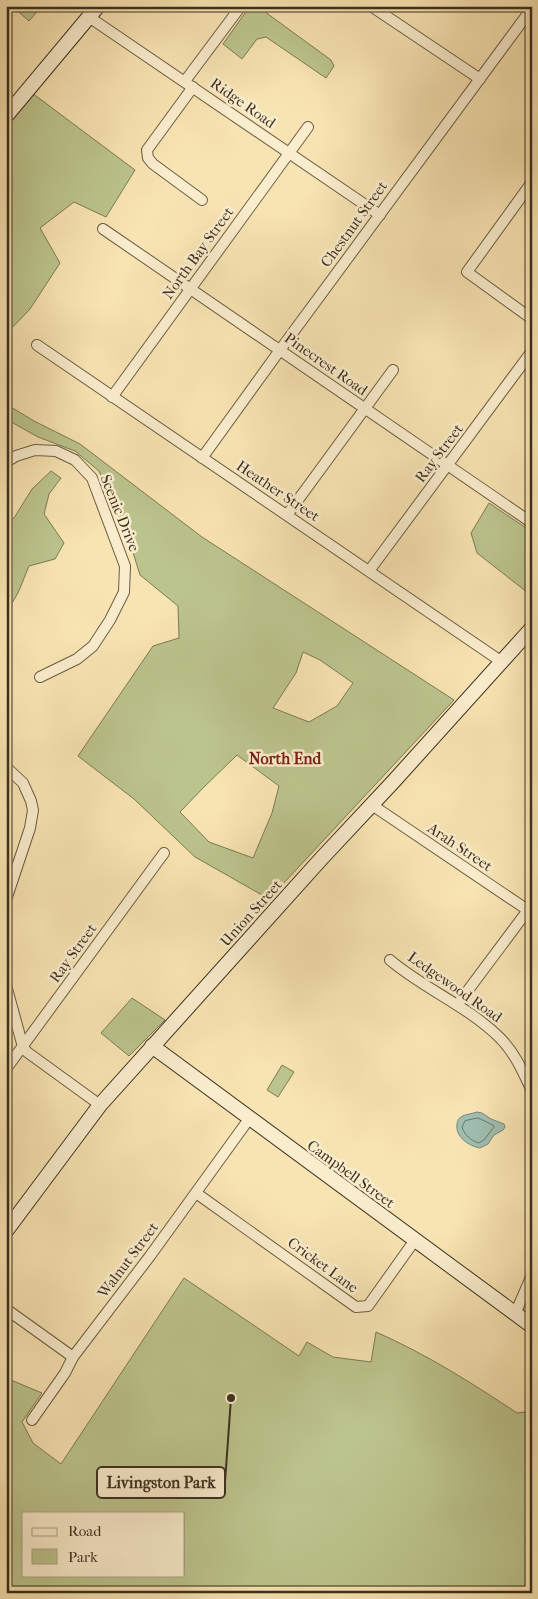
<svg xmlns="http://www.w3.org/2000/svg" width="538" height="1599" font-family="'IM FELL French Canon',serif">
<rect width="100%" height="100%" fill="#f8e4b2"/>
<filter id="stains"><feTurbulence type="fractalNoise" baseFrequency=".004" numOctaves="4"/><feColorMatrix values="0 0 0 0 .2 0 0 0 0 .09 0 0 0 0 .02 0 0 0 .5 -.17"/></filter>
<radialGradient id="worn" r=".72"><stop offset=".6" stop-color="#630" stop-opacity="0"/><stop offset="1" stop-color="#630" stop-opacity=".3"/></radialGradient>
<!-- green -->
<g fill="#bcc48d" stroke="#7c7a56" fill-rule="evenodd">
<polygon points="6,6 42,6 29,21 14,8 6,18"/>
<polygon points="250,6 257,6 331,60 334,66 326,78 266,37 257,39 242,59 223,44"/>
<polygon points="32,93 135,170 106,217 74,202 40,228 60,263 30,309 6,334 6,124"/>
<path d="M6,404L34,421L80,444L202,537L454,700L269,899L195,857L134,799L78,756L153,646L179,638L178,606L140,575L131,546L99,471L75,451L38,437L6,419ZM303,652L320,660L353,683L337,706L309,722L273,708L296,673ZM237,755L279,786L272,813L253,858L209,842L180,812L203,788Z"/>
<polygon points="51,471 61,478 49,494 44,514 64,543 55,559 29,566 18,593 6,613 6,524 14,518 32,489"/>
<polygon points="489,503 532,532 532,596 477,553 471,533"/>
<polygon points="132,998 165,1020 129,1056 101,1033"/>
<polygon points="282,1065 294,1072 278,1097 267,1090"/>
<path d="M184,1278L299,1356L307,1342L333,1357L371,1362L376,1332C426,1354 472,1383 517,1413L532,1411V1593H6V1378L42,1393L22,1422L33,1443L61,1464ZM24,1513H184V1575H24Z"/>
</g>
<!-- water -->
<path fill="#9ebeb1" stroke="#778577" d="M477,1112L482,1113L491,1119L504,1124L505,1127L503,1130L494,1135L488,1144L480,1148C469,1146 455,1137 457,1124C458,1120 458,1119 461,1117C465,1114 472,1114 477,1112Z"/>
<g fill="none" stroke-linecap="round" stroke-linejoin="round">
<!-- shore -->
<path stroke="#6d7668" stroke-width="1" d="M478,1118L493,1125L494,1127L484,1140L479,1143C471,1141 464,1134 462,1127L465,1121Z"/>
<defs>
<g id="street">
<polyline points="371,6 480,79"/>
<polyline points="89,17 380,215"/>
<polyline points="185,81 241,6"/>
<polyline points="193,87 147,150 148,158 153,164 202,200"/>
<polyline points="532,182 467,272 532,319"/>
<polyline points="103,229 532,523"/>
<polyline points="37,345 502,662"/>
<polyline points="112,397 308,127"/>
<polyline points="202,458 280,350 532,8"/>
<polyline points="6,462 16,456 35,450 56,451 75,460 92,478 125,566 124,592 110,620 93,646 77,659 40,677"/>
<polyline points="287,515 393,370"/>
<polyline points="369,571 532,351"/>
<polyline points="6,767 23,783 31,801 33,810 30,828 6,900"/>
<polyline points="372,805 532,913"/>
<path d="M390,960C424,989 468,1006 500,1038C515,1053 523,1072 532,1091"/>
<polyline points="6,985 23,1047 27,1052 100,1105"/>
<polyline points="457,1005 531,906"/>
<polyline points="6,1069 164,853"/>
<polyline points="196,1193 356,1307 368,1306 415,1240"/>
<polyline points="6,1309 73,1357"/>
<polyline points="515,1314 532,1275"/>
<polyline points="32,1420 65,1373 73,1357 150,1256 249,1119"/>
</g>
<g id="secondary">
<polyline points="6,116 98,6"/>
<polyline points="152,1046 532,1326"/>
<polyline points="6,1231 100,1105 321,859 393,782 532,628"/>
</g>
</defs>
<!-- street casing -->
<use href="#street" stroke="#6b5c44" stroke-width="12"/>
<!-- secondary casing -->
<use href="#secondary" stroke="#3c2f1f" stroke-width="16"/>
<!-- street -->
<use href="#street" stroke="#faedcd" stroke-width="10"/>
<!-- secondary -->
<use href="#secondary" stroke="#faedcd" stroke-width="14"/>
</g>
<g text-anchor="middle" stroke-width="5" stroke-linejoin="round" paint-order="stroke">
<!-- street labels -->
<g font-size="15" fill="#3c2f1f" stroke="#faedcd">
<text transform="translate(243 103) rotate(35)" y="5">Ridge Road</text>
<text transform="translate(354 224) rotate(-54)" y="5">Chestnut Street</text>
<text transform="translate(198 253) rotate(-54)" y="5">North Bay Street</text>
<text transform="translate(326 364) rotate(35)" y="5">Pinecrest Road</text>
<text transform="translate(439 453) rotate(-53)" y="5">Ray Street</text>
<text transform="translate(278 491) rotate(34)" y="5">Heather Street</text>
<text transform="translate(120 513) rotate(68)" y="5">Scenic Drive</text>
<text transform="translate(460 847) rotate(34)" y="5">Arah Street</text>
<text transform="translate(251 913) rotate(-48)" y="5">Union Street</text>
<text transform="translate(73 953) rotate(-54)" y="5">Ray Street</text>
<text transform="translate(455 987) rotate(35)" y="5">Ledgewood Road</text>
<text transform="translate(351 1174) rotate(36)" y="5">Campbell Street</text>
<text transform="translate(128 1260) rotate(-53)" y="5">Walnut Street</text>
<text transform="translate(323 1265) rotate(36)" y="5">Cricket Lane</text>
</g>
<!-- neighbourhood labels -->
<g font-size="16" font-weight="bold" fill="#7a1f14" stroke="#faedcd">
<text x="285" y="764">North End</text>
</g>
</g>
<!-- callouts -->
<path fill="none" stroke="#3c2f1f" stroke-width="2" d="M231 1398L225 1482"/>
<circle fill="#3c2f1f" stroke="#faedcd" stroke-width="2" cx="231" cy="1398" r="5"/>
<rect fill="#faedcd" stroke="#3c2f1f" stroke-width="2" x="97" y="1467" width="128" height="31" rx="5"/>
<g font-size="16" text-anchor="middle" font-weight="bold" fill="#3c2f1f">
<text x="161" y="1488">Livingston Park</text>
</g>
<!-- margin -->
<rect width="538" height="1599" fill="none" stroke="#f8e4b2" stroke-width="25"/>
<rect x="8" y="8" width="523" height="1584" fill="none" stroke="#3c2f1f" stroke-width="2.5"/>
<rect x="12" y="12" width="513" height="1574" fill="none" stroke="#3c2f1f"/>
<!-- legend -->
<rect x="22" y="1512" width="162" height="65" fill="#faedcd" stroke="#aea187"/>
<rect x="32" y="1528" width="25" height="8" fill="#faedcd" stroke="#aea187"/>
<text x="68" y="1536" font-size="15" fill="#3c2f1f">Road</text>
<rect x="32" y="1549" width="25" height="15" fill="#bcc48d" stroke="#aea187"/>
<text x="68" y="1562" font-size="15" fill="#3c2f1f">Park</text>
<rect width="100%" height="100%" filter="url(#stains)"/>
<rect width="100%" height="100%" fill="url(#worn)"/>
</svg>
